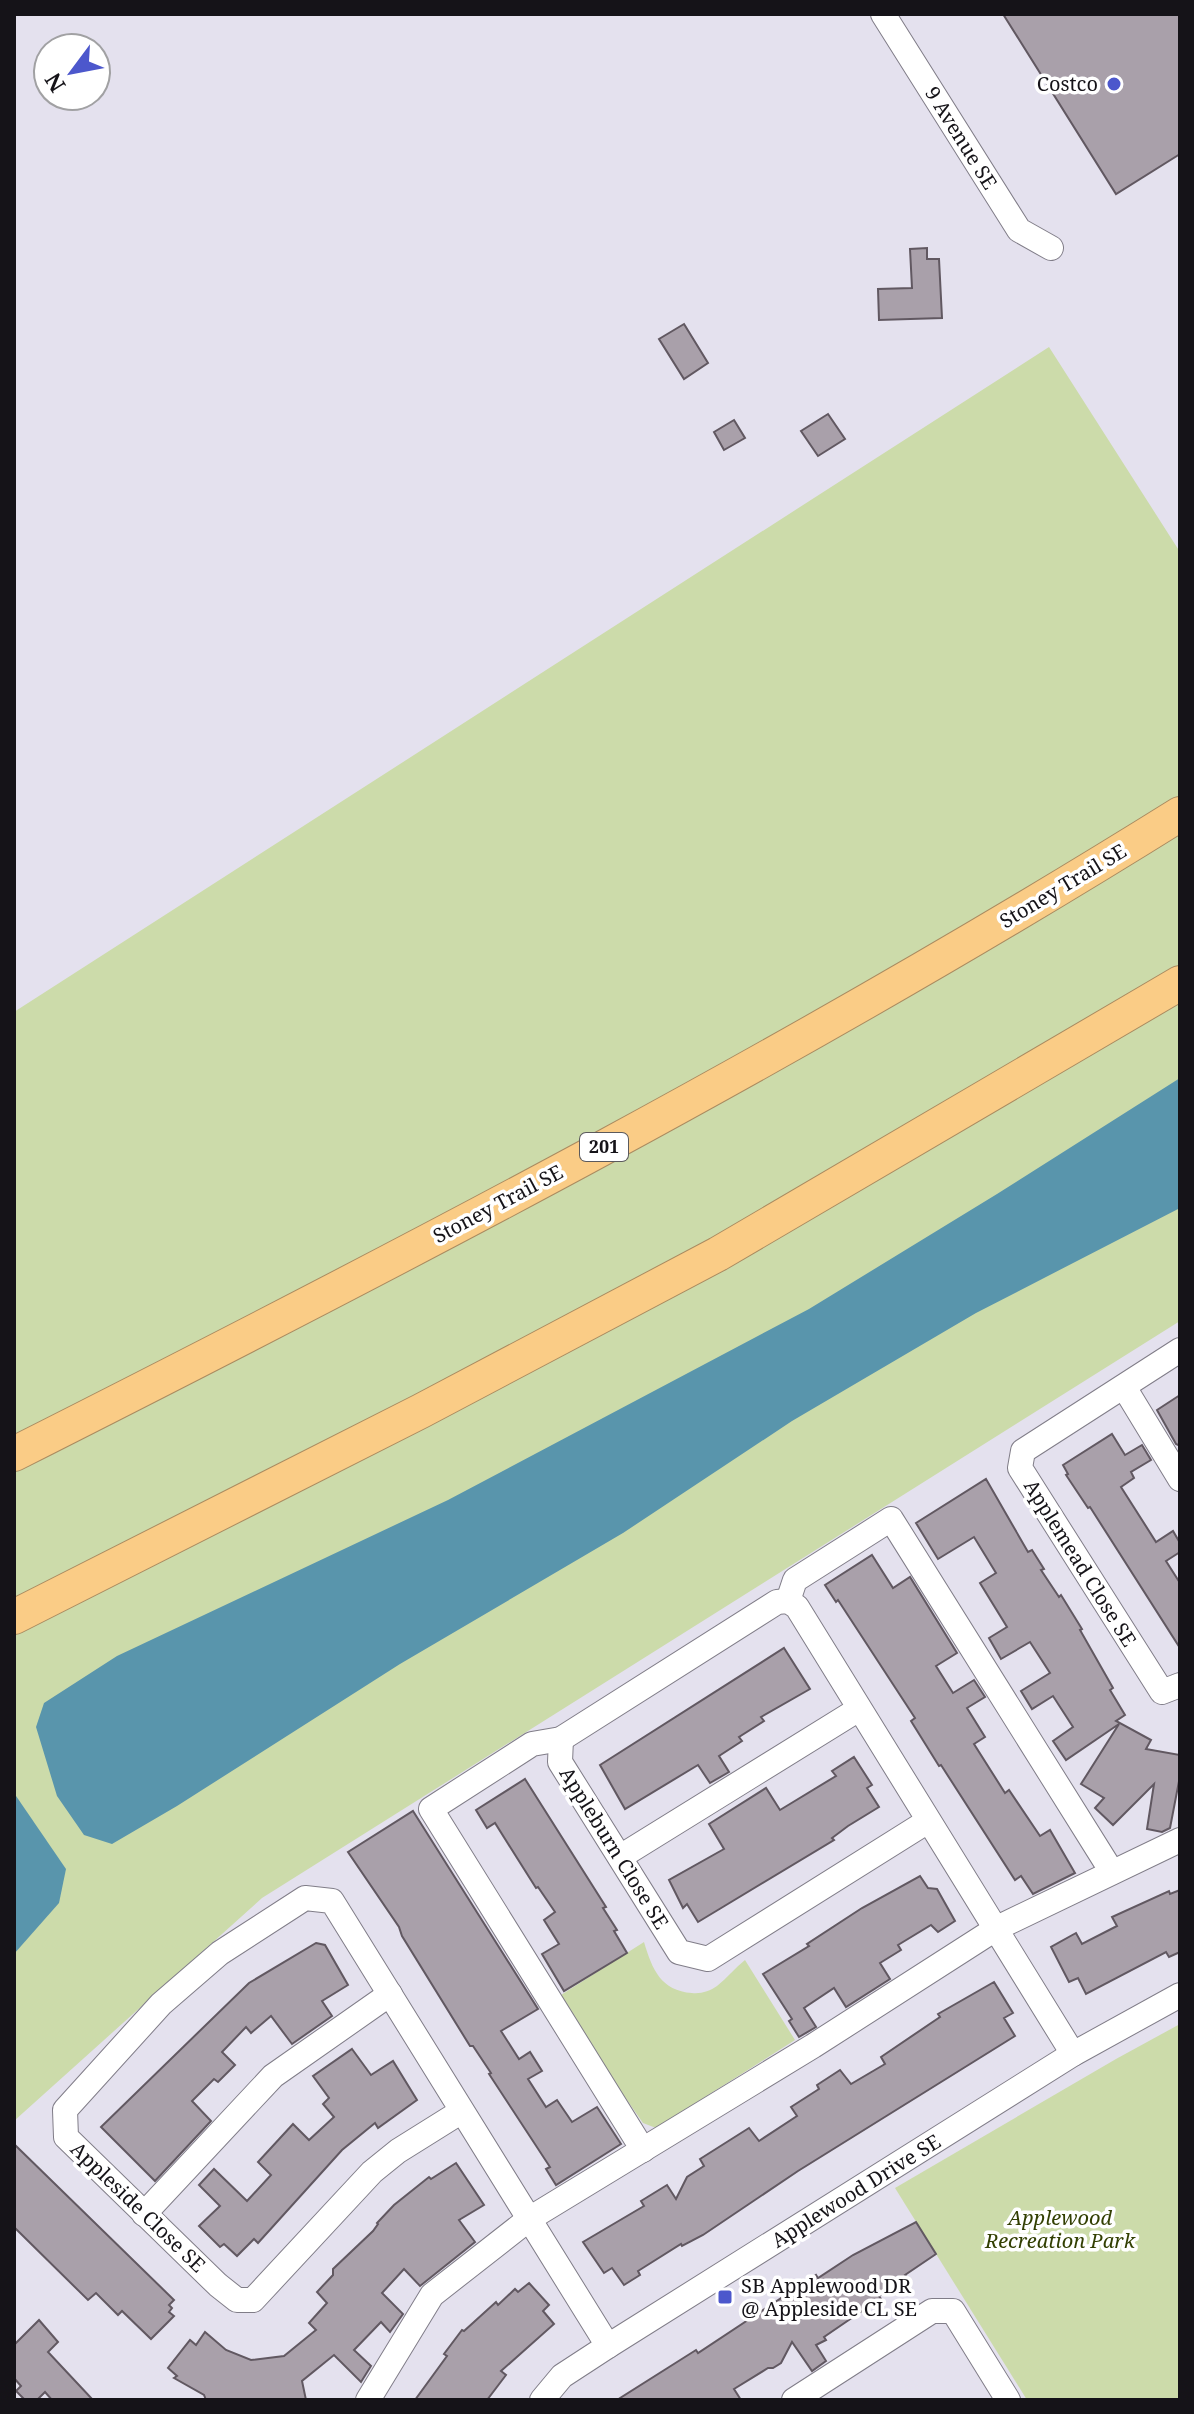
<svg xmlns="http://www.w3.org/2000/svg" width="1194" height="2414" font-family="'Noto Serif',serif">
<rect width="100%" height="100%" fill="#e4e1ee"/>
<!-- green -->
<g fill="#ccdbaa">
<polygon points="1049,347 1180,552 1180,1321 262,1898 14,2121 14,1012"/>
<path d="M644,1942C652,1969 661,1991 692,1993C701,1994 710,1991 717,1986C727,1978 735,1968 745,1960L795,2040L656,2128L643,2123L622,2093L561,1995Z"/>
<polygon points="1180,2024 1180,2400 1027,2400 895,2188 1116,2059"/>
</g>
<!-- water -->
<g fill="#5995ac">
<polygon points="1180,1078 1180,1208 976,1313 792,1421 623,1533 400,1664 177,1806 112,1844 84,1835 57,1796 36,1727 44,1703 117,1656 448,1500 809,1309 997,1194"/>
<polygon points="14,1793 66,1869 59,1903 14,1954"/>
</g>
<!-- building -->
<g fill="#a9a0aa" stroke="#615861" stroke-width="2">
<polygon points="1003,14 1180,14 1180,154 1116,194"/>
<polygon points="927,248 927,259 939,259 942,318 879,320 878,289 912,288 910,249"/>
<polygon points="684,324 708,363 684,379 659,339"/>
<polygon points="828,414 845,439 818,456 801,431"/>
<polygon points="734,420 745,438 724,450 714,432"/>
<polygon points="1180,1395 1180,1446 1176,1444 1157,1410"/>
<polygon points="1112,1434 1125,1455 1142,1445 1151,1460 1131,1472 1134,1478 1121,1487 1156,1542 1173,1531 1180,1543 1180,1552 1166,1561 1180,1583 1180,1648 1090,1507 1088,1508 1066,1475 1068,1474 1063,1465"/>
<polygon points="986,1479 1028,1552 1032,1550 1044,1569 1041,1570 1059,1597 1061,1595 1082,1629 1080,1630 1113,1688 1110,1690 1125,1715 1116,1721 1151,1740 1146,1749 1180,1755 1180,1776 1170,1828 1162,1832 1147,1829 1154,1784 1113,1825 1095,1808 1104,1798 1081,1784 1119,1724 1066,1760 1053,1741 1073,1727 1053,1696 1032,1709 1021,1691 1050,1673 1030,1642 1001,1659 989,1638 1007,1627 980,1583 996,1573 974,1537 938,1559 916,1523"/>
<polygon points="872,1555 893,1588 910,1577 957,1653 936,1666 953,1693 974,1680 985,1697 967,1708 985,1737 974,1744 1005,1793 1009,1790 1040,1836 1050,1830 1075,1873 1033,1894 1021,1876 1015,1880 941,1765 939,1766 911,1721 915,1718 838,1600 836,1602 825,1585"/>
<polygon points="784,1648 810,1689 761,1717 764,1721 739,1737 742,1741 719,1756 729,1772 710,1783 698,1765 625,1809 600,1765"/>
<polygon points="854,1757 872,1785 867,1788 879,1807 848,1826 832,1838 834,1840 698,1922 687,1904 683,1908 669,1880 724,1849 709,1824 766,1788 780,1810 836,1776 832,1771"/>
<polygon points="525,1779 606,1907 603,1908 617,1930 614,1931 627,1953 564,1991 542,1954 559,1944 544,1920 555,1912 538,1887 536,1888 495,1823 487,1828 476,1810"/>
<polygon points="413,1811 538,2009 501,2031 519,2059 530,2052 542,2071 528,2079 546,2107 557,2100 572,2122 597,2107 621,2144 556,2185 546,2169 550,2167 489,2074 491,2073 473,2046 470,2046 402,1936 399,1927 348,1852"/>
<polygon points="920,1876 928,1888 937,1889 955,1921 938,1932 931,1925 898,1945 901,1950 880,1963 890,1979 846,2007 834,1988 804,2008 816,2027 799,2037 789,2021 792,2019 763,1974 809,1946 807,1944 862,1908"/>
<polygon points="1180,1890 1180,1952 1169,1957 1166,1952 1086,1994 1078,1978 1069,1982 1051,1947 1076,1933 1082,1944 1117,1926 1112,1917 1169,1891 1170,1894"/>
<polygon points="316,1943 325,1945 348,1985 322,2001 332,2016 292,2044 271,2016 251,2033 246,2027 222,2052 235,2065 218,2082 214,2079 192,2101 211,2121 155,2181 101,2127 249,1983"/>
<polygon points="994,1982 1013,2013 1004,2018 1015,2036 798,2171 703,2235 682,2246 681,2244 638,2271 640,2275 624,2285 612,2268 604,2273 583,2242 644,2206 641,2201 667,2185 676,2199 687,2177 704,2166 700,2159 749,2128 759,2141 797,2116 791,2107 819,2089 817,2085 840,2070 851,2084 885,2064 881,2057 940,2017 938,2014"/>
<polygon points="352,2049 371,2075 393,2061 417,2100 378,2128 375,2123 342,2150 258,2243 254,2239 237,2256 224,2244 220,2247 199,2226 220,2206 199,2185 214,2169 247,2201 271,2175 258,2162 293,2124 309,2140 334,2117 323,2104 329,2098 313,2076"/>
<polygon points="14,2144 174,2300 169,2305 172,2308 169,2312 174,2316 151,2339 122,2311 118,2315 96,2293 88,2300 14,2227"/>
<polygon points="456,2163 484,2205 459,2220 475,2242 420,2286 404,2269 382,2293 403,2314 390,2332 381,2322 354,2350 371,2366 361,2382 334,2355 302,2381 306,2400 206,2400 204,2395 174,2378 177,2376 168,2368 190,2340 196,2345 205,2332 226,2350 251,2360 284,2356 316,2330 309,2323 327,2303 317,2292 333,2275 333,2269 373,2231 378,2224 377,2223 394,2205 429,2177 431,2179"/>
<polygon points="916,2222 936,2254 905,2275 907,2278 879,2296 881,2299 869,2307 868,2312 862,2311 824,2337 826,2340 816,2345 826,2361 812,2371 792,2342 781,2363 773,2368 768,2368 734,2389 741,2400 617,2400 696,2350 698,2353 816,2275 818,2278 853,2255"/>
<polygon points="529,2283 549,2305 543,2311 554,2324 501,2371 506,2375 487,2400 415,2400 447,2356 444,2354 462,2330 464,2331 496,2302 498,2305 515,2289 518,2292"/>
<polygon points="39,2320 58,2342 48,2352 93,2400 52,2400 45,2392 37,2400 25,2400 16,2391 21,2386 14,2378 14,2345"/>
</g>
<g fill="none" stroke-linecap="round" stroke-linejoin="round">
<defs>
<g id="minor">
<polyline points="883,14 1019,230 1051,248"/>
<polyline points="1180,1350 1023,1451 1020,1468 1162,1692 1180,1685"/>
<polyline points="1124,1387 1180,1479"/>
<polyline points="788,1601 795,1580 891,1519 1112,1872"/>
<polyline points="561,1739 560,1762 679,1952 708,1959 928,1821"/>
<polyline points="620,1857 859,1709"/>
<polyline points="462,2111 398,2151 372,2172 253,2300 237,2300 218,2285 66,2137 65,2110 161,2004 220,1953 305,1898 332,1901 608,2346"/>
<polyline points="643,2150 431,1809 532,1744 561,1739 777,1602 788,1601 797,1607 1073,2054"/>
<polyline points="144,2214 273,2076 390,1994"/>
<polyline points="368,2400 432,2295 529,2219 813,2046 997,1928 1180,1840"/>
<polyline points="542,2400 562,2376 608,2346 1073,2054 1180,1995"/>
<polyline points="794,2400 932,2311 953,2311 1008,2400"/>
</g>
<g id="highway">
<path d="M14,1454C410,1254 804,1049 1180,814"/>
<polyline points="14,1617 421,1411 718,1254 1180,983"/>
</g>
</defs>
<!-- minor casing -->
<use href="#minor" stroke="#807d88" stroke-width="26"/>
<!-- highway casing -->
<use href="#highway" stroke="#aa8b60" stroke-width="36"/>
<!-- minor -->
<use href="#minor" stroke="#fff" stroke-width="24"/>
<!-- highway -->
<use href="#highway" stroke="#facc86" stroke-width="34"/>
</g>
<!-- markers -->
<g fill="#4c57cc" stroke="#fff" stroke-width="3">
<circle cx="1114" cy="84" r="8"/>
<rect x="717" y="2289" width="16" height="16" rx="4"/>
</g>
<g text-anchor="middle" stroke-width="7" stroke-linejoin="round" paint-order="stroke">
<!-- shield labels -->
<rect fill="#fff" stroke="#5b5a5d" stroke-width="2" x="580" y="1133" width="48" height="28" rx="6"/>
<g font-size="18" font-weight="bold" fill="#151318">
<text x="604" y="1153">201</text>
</g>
<!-- poi labels -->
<g font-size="20" fill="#151318" stroke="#fff" text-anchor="end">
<text x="1098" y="91">Costco</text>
<text x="741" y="2293" text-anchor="start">SB Applewood DR<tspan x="741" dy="23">@ Appleside CL SE</tspan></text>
</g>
<!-- street labels -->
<g font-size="20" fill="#151318" stroke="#fff">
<text transform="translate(961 138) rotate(58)" y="7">9 Avenue SE</text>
<text transform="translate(1063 886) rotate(-31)" y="7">Stoney Trail SE</text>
<text transform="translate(498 1204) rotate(-28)" y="7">Stoney Trail SE</text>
<text transform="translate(1080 1563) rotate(58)" y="7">Applemead Close SE</text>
<text transform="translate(614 1848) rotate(58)" y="7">Appleburn Close SE</text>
<text transform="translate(856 2191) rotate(-32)" y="7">Applewood Drive SE</text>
<text transform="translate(138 2207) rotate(44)" y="7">Appleside Close SE</text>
</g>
<!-- park labels -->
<g font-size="20" font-style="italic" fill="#323f02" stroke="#fff">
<text x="1060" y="2225">Applewood<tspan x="1060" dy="23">Recreation Park</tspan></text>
</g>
</g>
<!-- border -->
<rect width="1194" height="2414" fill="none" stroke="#151318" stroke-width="32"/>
<!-- north arrow -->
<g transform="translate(72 72) rotate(238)"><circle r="38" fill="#ffffff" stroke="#a1a1a3" stroke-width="2"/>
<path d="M0-6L14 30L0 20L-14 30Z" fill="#4c57cc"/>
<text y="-12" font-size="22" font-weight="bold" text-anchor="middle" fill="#151318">N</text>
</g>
</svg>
